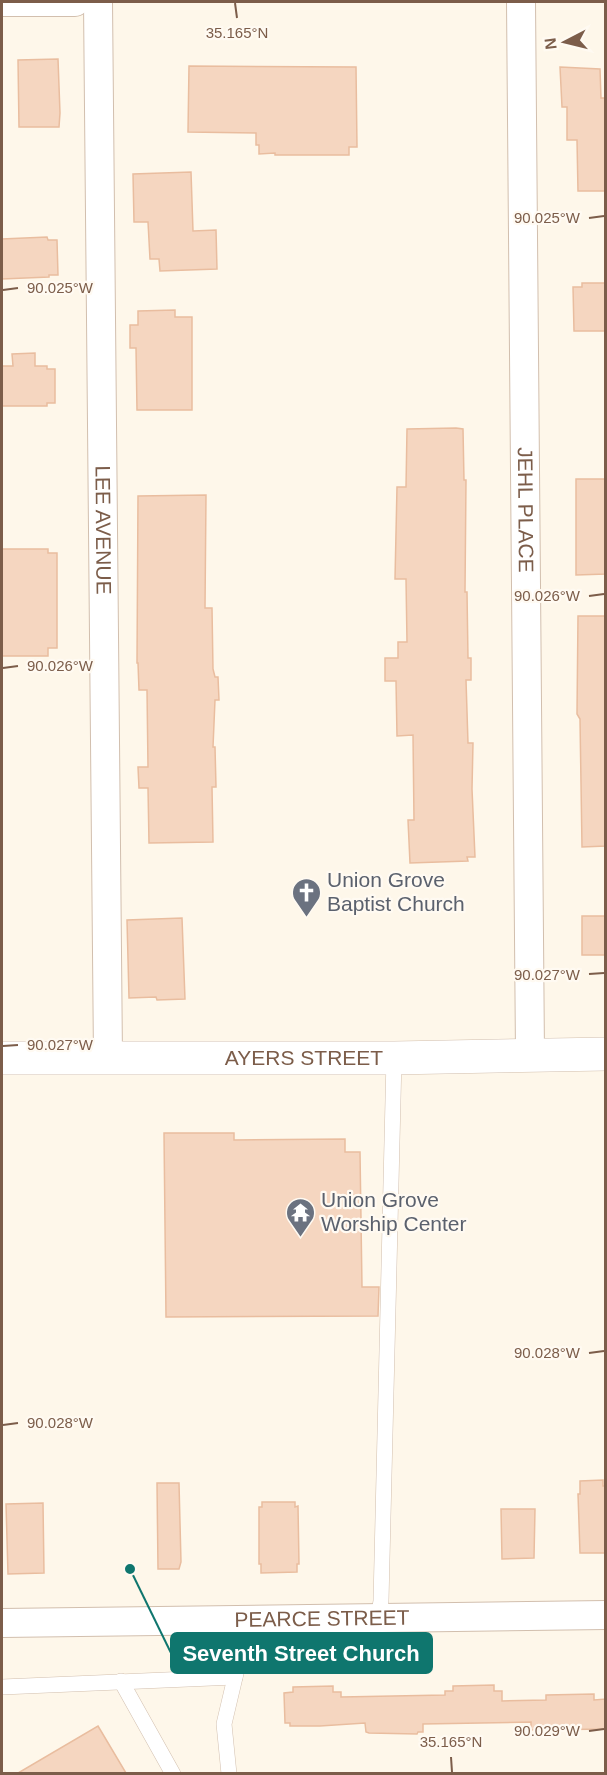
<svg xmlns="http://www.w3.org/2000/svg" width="607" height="1775" font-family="Arial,sans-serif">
<rect width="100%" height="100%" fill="#fef7ea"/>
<!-- building -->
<g fill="#f5d6c0" stroke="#e9bd9f" stroke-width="1.5">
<polygon points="58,59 60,113 59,127 19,127 18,60"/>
<polygon points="189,66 356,67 357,147 349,147 349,155 275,155 275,153 259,154 259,145 256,145 256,133 188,132"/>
<polygon points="560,67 600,69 601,98 606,98 606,191 578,191 577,140 567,140 567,107 562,107"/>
<polygon points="191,172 193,231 216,230 217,269 160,271 159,259 150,259 148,222 134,222 133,174"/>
<polygon points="47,237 48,240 57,240 58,275 49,275 49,277 2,279 2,239"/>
<polygon points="582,283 606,283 606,331 574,331 573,287 582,287"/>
<polygon points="175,310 175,317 192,317 192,410 137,410 136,348 130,348 130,325 138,325 138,311"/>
<polygon points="35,353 35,366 47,366 47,369 55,369 55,403 47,403 47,406 2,406 2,366 13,366 12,354"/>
<polygon points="456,428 463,429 464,480 466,480 465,592 467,592 468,658 471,658 471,680 466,680 468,743 473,743 472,789 475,857 467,857 468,861 410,863 408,820 414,820 413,735 397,736 396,681 385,681 385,658 398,658 398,642 407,642 406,579 395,579 397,487 406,487 407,429"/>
<polygon points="576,479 606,479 606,574 576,575"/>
<polygon points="206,495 205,608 212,608 213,669 215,677 218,677 219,700 215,700 213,747 215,747 216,787 212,787 213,842 149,843 148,788 139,788 138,767 148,767 147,690 139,690 138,663 137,663 138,496"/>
<polygon points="2,549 48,549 48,553 57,553 57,648 48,648 48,656 2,656"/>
<polygon points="578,616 606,616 606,846 582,847 580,719 577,714"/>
<rect x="582" y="916" width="24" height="39"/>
<polygon points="182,918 185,999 157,1000 156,997 129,998 127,920"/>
<polygon points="164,1133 234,1133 234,1140 345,1139 345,1152 360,1152 362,1287 379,1287 378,1316 166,1317"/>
<polygon points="603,1480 603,1486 606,1486 606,1553 580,1553 578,1494 580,1494 580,1481"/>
<polygon points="157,1483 179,1483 181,1562 179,1569 158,1569"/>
<polygon points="262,1502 295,1502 295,1507 298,1506 299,1564 297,1564 297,1572 261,1573 261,1564 259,1564 259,1507 262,1507"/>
<polygon points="43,1503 44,1573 8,1574 6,1504"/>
<polygon points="501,1509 535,1509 534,1558 502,1559"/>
<polygon points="494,1685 494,1691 502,1691 502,1701 546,1700 546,1695 594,1694 594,1700 606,1699 606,1729 531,1730 531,1722 423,1724 423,1732 418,1732 417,1734 369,1733 366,1732 365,1723 320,1726 290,1726 290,1723 285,1723 284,1693 293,1692 293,1687 333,1686 333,1692 341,1692 341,1697 445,1695 445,1691 453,1691 453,1686"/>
<polygon points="98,1726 126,1773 18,1773"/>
</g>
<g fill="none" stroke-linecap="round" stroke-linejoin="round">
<defs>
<g id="service">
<polyline points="378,1618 381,1601 394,1058"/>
<polyline points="121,1681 173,1774"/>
<polyline points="2,1687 235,1677"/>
<polyline points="229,1774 224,1724 237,1669 244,1652 246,1620"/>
</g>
<g id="minor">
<polyline points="2,2 75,2"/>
<path id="s1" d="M98,2L108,1058"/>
<path id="s2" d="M521,2L530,1054"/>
<path id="s3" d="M2,1623L606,1615"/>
</g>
<g id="tertiary">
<path id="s4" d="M2,1058H394L606,1054"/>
</g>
</defs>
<!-- service casing -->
<use href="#service" stroke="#d2bfae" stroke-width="16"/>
<!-- minor casing -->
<use href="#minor" stroke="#d2bfae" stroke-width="30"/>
<!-- tertiary casing -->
<use href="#tertiary" stroke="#d2bfae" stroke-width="34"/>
<!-- service -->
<use href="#service" stroke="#fff" stroke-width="15"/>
<!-- minor -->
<use href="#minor" stroke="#fff" stroke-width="28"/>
<!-- tertiary -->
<use href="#tertiary" stroke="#fff" stroke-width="33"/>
</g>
<!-- ticks -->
<path fill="none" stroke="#7c5d4a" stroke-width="2" d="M235,3L237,18M589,218L604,216M3,290L18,288M589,596L604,594M3,668L18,666M589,974L604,973M3,1046L18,1045M589,1353L604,1351M3,1425L18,1423M589,1731L604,1729M451,1757L452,1772"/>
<!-- icons -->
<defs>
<symbol id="church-pin" viewBox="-11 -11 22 30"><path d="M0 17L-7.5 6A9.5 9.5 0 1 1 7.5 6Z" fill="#6b7280" stroke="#fffaf2"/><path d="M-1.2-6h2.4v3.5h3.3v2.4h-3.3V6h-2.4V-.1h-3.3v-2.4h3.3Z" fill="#fff"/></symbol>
<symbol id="temple-pin" viewBox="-11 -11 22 30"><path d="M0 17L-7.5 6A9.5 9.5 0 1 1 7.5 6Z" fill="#6b7280" stroke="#fffaf2"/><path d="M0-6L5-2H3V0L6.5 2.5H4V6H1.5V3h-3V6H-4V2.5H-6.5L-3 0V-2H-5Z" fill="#fff"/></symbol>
</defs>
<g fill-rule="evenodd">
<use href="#church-pin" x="290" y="876" width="33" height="45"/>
<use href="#temple-pin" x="284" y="1196" width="33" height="45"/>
</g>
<g text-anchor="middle" stroke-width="4.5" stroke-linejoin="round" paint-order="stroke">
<!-- street labels -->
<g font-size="21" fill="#7c5d4a" stroke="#fffaf2">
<text dy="7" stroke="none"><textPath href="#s2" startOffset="508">JEHL PLACE</textPath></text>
<text dy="7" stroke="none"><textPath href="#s1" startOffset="528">LEE AVENUE</textPath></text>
<text dy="7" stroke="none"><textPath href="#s4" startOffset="302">AYERS STREET</textPath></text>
<text dy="7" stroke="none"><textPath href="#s3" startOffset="320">PEARCE STREET</textPath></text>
</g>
<!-- worship labels -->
<g font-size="21" fill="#5b616d" stroke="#fffaf2" text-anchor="start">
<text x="327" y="887">Union Grove<tspan x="327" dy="24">Baptist Church</tspan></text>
<text x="321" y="1207">Union Grove<tspan x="321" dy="24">Worship Center</tspan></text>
</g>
</g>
<g font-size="15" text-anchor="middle" fill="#7c5d4a" stroke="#fffaf2" stroke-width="4.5" stroke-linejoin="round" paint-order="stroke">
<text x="237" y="38">35.165°N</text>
<text x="547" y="223">90.025°W</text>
<text x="60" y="293">90.025°W</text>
<text x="547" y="601">90.026°W</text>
<text x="60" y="671">90.026°W</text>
<text x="547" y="980">90.027°W</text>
<text x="60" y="1050">90.027°W</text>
<text x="547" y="1358">90.028°W</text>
<text x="60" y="1428">90.028°W</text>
<text x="547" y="1736">90.029°W</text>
<text x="451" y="1747">35.165°N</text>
</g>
<!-- callouts -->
<path fill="none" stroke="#0f766e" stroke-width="2" d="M130 1569L171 1653"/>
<circle fill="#0f766e" stroke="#fffaf2" stroke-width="2" cx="130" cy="1569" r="6"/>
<rect fill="#0f766e" stroke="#0f766e" stroke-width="2" x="171" y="1633" width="261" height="40" rx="6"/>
<g font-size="22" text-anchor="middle" font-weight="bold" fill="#fff">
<text x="301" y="1661">Seventh Street Church</text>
</g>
<!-- border -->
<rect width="607" height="1775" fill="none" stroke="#7c5d4a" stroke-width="6"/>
<!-- north arrow -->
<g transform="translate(565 42) rotate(263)" stroke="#fffaf2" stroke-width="4.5" paint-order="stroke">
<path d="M0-4.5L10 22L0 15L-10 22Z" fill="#7c5d4a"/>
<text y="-9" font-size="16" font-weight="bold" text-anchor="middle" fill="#7c5d4a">N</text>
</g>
</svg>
